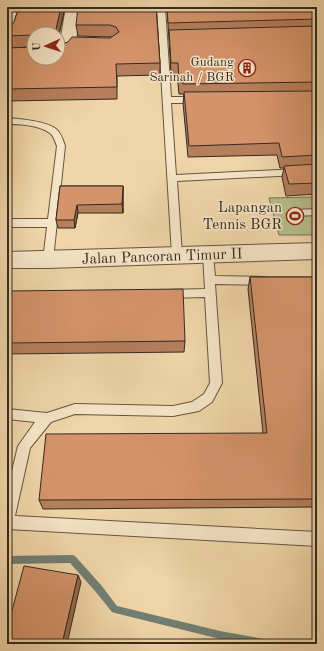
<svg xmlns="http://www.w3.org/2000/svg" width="324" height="651" font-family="'Old Standard TT',serif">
<rect width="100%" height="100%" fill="#efd5a8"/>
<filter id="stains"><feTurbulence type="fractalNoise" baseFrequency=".005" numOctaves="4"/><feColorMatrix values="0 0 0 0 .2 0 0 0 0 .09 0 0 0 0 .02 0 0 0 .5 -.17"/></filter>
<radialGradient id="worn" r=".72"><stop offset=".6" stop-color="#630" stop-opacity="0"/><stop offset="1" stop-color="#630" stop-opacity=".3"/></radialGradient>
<!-- green -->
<polygon fill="#b5be8b" stroke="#757456" points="317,197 317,235 279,235 269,198"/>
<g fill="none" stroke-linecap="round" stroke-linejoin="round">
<!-- stream -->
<polygon fill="#727f74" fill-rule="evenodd" points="72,555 75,556 101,585 117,606 220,631 269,640 272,641 273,644 247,644 220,639 115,613 112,612 95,591 70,563 7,564 7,556"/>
<defs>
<g id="service">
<polygon points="157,7 165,7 171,97 198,97 202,100 198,103 171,103 176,175 317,168 317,174 177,181 182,255 181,258 173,258 172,255"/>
<path d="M7,118C20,119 46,121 56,129C61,133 63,140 65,146L53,260L52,263H44L43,260L47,227H7V219H48L57,146C55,142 54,137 51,134C41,125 20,124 7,124Z"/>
<polygon points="317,209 317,215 295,216 290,213 295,210"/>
<polygon points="208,251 212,252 213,255 215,276 263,277 267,278 268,281 267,284 263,285 215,284 222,383 212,402 199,411 173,416 75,414 51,422 30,448 15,516 317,532 317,546 7,529 7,492 18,446 35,422 7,419 7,409 47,413 75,404 173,406 192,402 204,394 210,383 205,297 168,298 164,297 163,294 164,291 168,290 205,289 203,255 204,252"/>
</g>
<g id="minor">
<polygon points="10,7 24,7 15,33 13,36 8,37 7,15"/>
<polygon points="66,7 80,7 76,42 69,52 58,56 58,46 60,42"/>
</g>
<polygon id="tertiary" points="317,243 317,259 48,268 7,268 7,252"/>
</defs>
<!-- service casing -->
<use href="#service" stroke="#645543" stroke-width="2"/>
<!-- minor casing -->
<use href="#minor" stroke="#645543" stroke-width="2"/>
<!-- tertiary casing -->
<use href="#tertiary" stroke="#645543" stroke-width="2"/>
<!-- service -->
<use href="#service" fill="#f5e4c6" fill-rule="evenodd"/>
<!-- minor -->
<use href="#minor" fill="#f5e4c6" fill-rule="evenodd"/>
<!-- tertiary -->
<use href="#tertiary" fill="#f5e4c6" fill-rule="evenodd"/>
</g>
<!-- wall -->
<g fill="#b67e5c" stroke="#352a21">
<polygon points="19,7 65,7 58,39 58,34 34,58 110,38 112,37 78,36 76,25 156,7 160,63 160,75 117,76 117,99 7,101 7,48 33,47 7,48 7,27 11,26 14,22"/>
<polygon points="167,7 317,7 317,194 286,196 282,177 284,168 280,168 277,155 188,157 183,103 184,95 183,95 183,94 179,94 177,74 171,74"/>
<polygon points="60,186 123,186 123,213 78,213 75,228 58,228 56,220"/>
<polygon points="250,277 317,277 317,507 43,509 39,500 263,433 248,289"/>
<polygon points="7,291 185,341 184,352 7,354"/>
</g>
<!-- shaded-wall -->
<g fill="#94674b" stroke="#352a21">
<polygon points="61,7 65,7 58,39 58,34 55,34"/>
<polygon points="123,186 123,213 122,204"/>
<polygon points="77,205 78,213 75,228 74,220"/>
<polygon points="78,575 81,582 67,644 62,644"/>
</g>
<!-- building -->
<g fill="#d4936b" stroke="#352a21">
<polygon points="19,7 61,7 55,34 34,34 34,58 58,58 58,45 68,42 72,37 110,38 119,32 116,27 110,25 76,25 78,7 156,7 160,63 116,64 117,87 7,89 7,48 33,47 33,35 7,36 7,27 11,26 14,22"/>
<polygon points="167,7 317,7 317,19 168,23"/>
<polygon points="317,26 317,82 183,84 183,82 179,82 178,63 171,63 169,30"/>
<polygon points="317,91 317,155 282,157 279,143 189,146 184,92"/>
<polygon points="317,164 317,183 289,184 284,166"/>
<polygon points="60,186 123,186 122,204 77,205 74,220 56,220"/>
<polygon points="250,277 317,277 317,499 39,500 46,434 267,433"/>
<polygon points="183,289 185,341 7,343 7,291"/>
<polygon points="24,566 78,575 62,644 7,644 7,629"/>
</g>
<!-- icons -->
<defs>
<symbol id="building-ring" viewBox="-11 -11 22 22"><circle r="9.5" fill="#f5e4c6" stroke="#8f2418" stroke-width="1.5"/><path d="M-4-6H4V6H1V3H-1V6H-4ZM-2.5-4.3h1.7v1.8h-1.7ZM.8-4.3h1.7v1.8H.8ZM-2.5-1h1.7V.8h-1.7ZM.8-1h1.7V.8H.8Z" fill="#8f2418"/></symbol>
<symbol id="stadium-ring" viewBox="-11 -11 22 22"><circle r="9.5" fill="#f5e4c6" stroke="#8f2418" stroke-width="1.5"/><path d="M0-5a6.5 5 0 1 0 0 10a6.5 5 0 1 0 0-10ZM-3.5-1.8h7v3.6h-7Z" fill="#8f2418"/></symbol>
</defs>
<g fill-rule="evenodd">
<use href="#building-ring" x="237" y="58" width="20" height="20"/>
<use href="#stadium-ring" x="285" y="206" width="20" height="20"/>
</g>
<g text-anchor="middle" stroke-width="3" stroke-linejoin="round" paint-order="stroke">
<!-- far-poi labels -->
<g font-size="13" fill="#352a21" stroke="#f5e4c6" text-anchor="end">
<text x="234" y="66">Gudang<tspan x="234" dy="15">Sarinah / BGR</tspan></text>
</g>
<!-- poi labels -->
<g font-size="15" fill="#352a21" stroke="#f5e4c6" text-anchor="end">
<text x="282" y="212">Lapangan<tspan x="282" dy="17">Tennis BGR</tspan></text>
</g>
<!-- street labels -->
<g font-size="15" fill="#352a21" stroke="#f5e4c6">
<text transform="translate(162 256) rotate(-2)" y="5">Jalan Pancoran Timur II</text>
</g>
</g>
<!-- margin -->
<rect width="324" height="651" fill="none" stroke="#efd5a8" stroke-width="24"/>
<rect x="8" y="8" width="308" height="635" fill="none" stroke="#352a21" stroke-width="2"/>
<rect x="12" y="12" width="300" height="627" fill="none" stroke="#352a21"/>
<!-- north arrow -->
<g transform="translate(46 46) rotate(267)"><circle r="19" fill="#f5e4c6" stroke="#a89a84"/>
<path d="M0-3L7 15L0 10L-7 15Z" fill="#8f2418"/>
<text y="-6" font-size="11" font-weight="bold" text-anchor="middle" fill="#352a21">U</text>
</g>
<rect width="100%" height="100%" filter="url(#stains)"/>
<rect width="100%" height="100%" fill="url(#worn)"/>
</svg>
